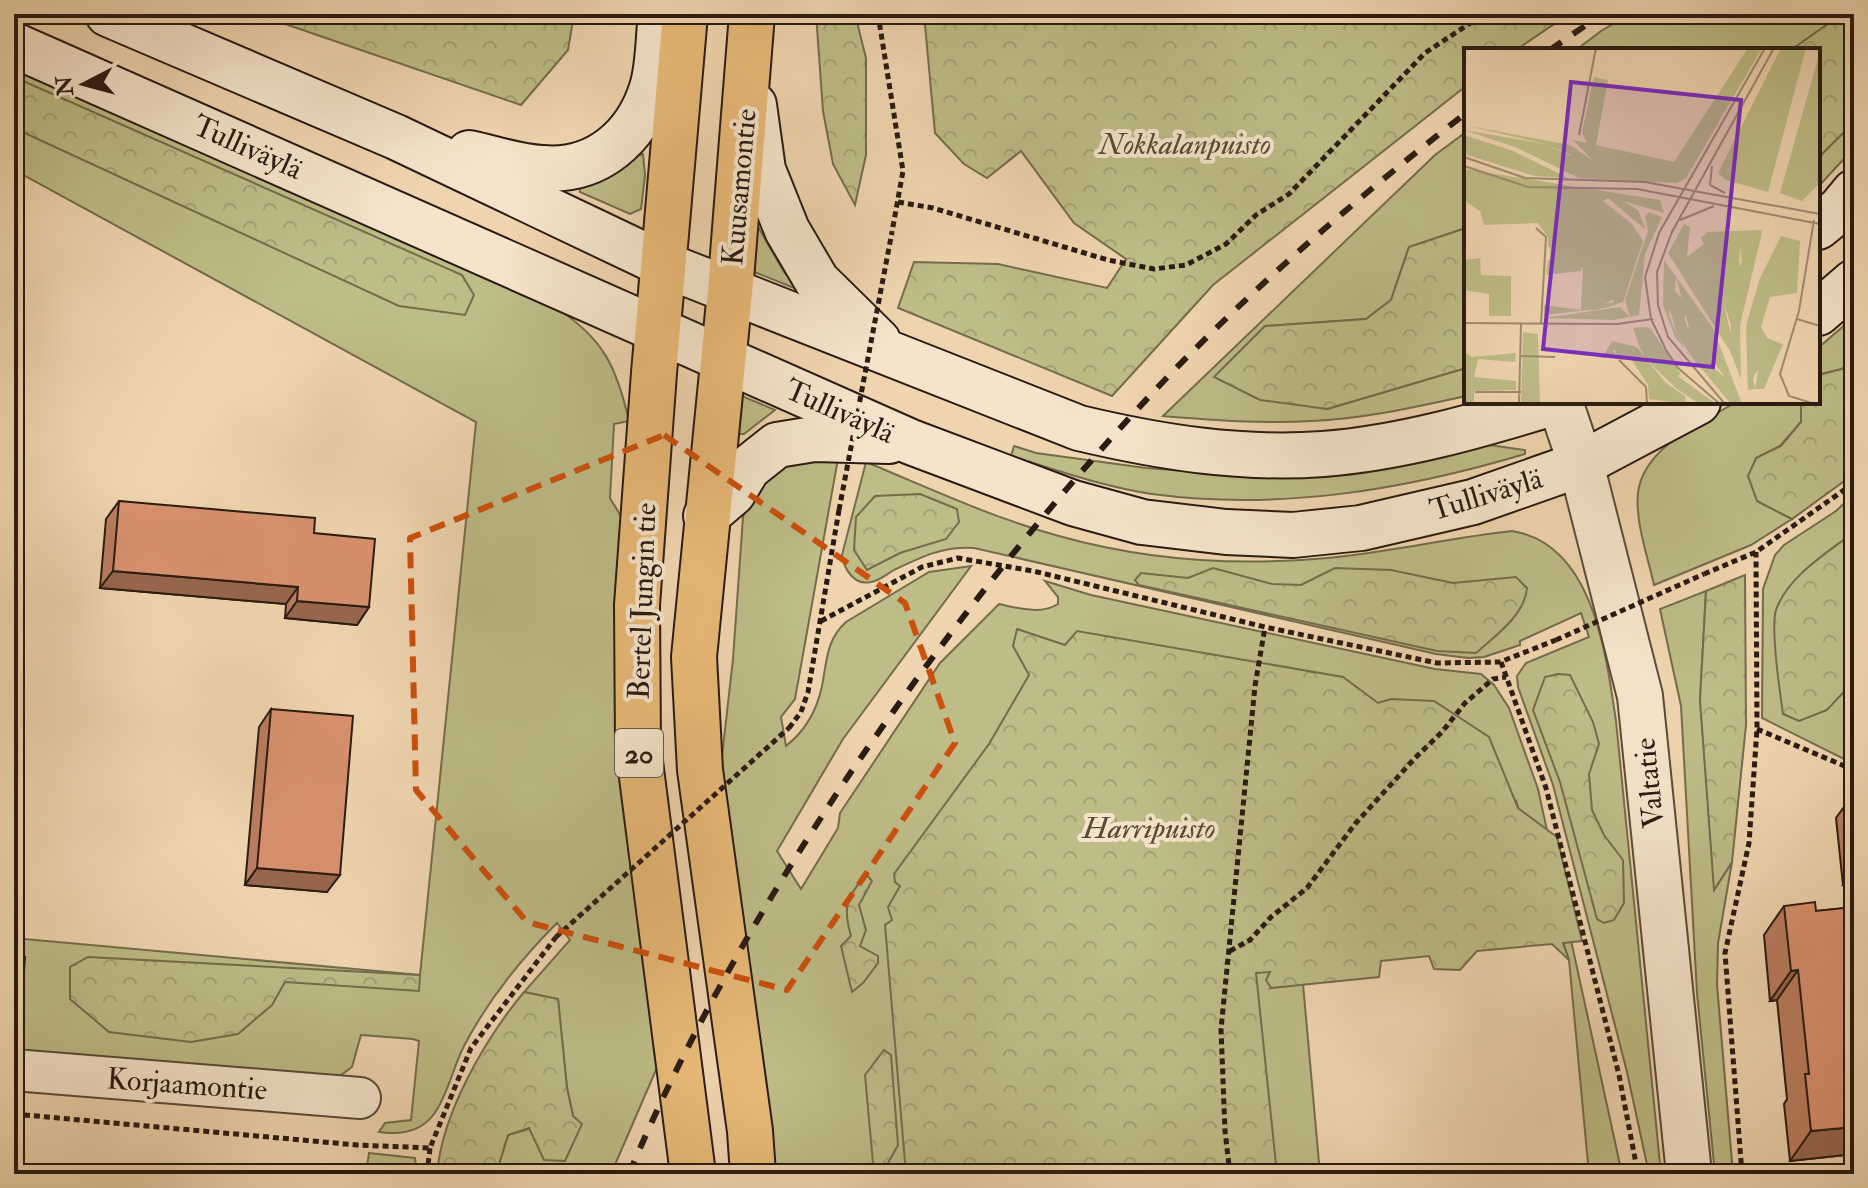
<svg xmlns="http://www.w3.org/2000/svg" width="1868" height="1188" font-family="'IM FELL Double Pica',serif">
<defs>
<pattern id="forest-crowns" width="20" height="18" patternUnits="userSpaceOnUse" patternTransform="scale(2)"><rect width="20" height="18" fill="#bebc87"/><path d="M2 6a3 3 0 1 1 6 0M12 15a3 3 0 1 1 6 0" fill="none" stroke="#a3a174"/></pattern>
</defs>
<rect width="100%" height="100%" fill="#efd5af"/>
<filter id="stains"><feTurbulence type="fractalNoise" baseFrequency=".0025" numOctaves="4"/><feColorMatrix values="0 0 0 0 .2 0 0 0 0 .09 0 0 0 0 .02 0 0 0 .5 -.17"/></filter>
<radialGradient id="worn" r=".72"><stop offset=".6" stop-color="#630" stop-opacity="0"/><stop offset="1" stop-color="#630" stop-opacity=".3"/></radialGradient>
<!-- grass -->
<g fill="#bebc87" stroke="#746c4c" stroke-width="2">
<polygon points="1630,14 1842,14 1791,50 1576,50 1601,31"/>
<path d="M14,69L559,310C604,339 617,369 629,421L614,424L610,498L622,518L659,1063L611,1174H496L508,1135L573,1116L567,1088L558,999L524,992L570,940L557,923C522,958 487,1002 464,1046C453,1067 448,1095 434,1114C421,1132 400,1135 379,1132L385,1123L411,1120L419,1041L413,1039L361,1035L352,1067L337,1078L14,1052V938L420,975L476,422L14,170Z"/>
<polygon points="1854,122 1854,148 1818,187 1818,158"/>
<path d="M1466,132V228L1409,247L1391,300L1366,319L1265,326L1327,409L1466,368V396C1415,407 1364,419 1312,421C1262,424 1213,420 1163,416L1435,155Z"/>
<polygon points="643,154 645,175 641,209 630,214 580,192 579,184 609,177 633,157"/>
<polygon points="757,225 784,272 799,290 752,271"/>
<polygon points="1854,317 1854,356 1842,369 1818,375 1818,348"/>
<polygon points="742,396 775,410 744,434 737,434"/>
<path d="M1736,402H1801V422L1780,446L1756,458L1757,501L1792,519L1751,545L1654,585C1648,557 1635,522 1638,493C1643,447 1702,423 1736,402Z"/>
<path d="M1489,445L1525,450V454C1404,490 1279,511 1152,494C1104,487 1057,470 1011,456L1014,446L1036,453L1146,468L1250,476L1398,465Z"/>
<path d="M839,453L795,699L781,717L786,746C805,731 817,710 822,686C827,661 826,640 846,622L929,572L971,566L843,739L777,851L801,889L838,828L840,813L940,663L999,604C1018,608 1041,615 1058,604V597L1045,581L1091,595L1435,669L1481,674L1494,685L1509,708L1538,789L1622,1174H1589L1569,960L1516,801L1271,988L1303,984L1320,1174H772L721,765L733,659L743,517L753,493L779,463Z"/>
<path d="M866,462C929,488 993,518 1059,536C1137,558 1220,565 1301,560C1372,556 1441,539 1512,531C1594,544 1606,655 1616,721L1661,1174H1649L1627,1072L1553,785L1518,687L1517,676L1526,663L1589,637L1581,613L1520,641V645L1484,657L1468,658L1436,654L974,548C943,546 921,557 894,570C887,574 879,581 871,582C854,586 844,569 842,555Z"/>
<polygon points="1854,494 1854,532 1803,572 1826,710 1854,681 1854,764 1762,718 1763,589 1775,555 1784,545 1836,511"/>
<polygon points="1706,591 1700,700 1715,889 1732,862 1718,943 1717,985 1733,1174 1715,1174 1697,993 1681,706 1660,609"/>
<polygon points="369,1153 415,1158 417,1174 406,1174 405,1170 367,1166"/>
</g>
<!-- forest -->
<g fill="url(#forest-crowns)" stroke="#746c4c" stroke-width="2">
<polygon points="256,14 574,14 568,50 521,105"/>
<polygon points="816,14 855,14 866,58 866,155 855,205 833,164 823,111"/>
<polygon points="924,14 1569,14 1516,50 1466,50 1466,86 1213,285 1112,396 898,308 914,262 998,264 1107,288 1126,259 1074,223 1021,151 987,178 964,164 935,133"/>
<polygon points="1842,14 1854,14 1854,122 1818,158 1818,50 1791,50"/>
<polygon points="14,77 462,275 474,295 465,315 399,306 14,128"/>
<polygon points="1466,228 1466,368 1327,409 1260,400 1214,377 1265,326 1366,319 1391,300 1409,247"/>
<polygon points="1854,356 1854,474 1792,519 1757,501 1748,476 1756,458 1781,446 1801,422 1801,402 1818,402 1818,375 1842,369"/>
<polygon points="920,494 957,509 959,522 946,539 900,553 867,570 854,550 856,517 875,496"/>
<path d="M1854,532V681L1827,710L1799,721L1783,714C1780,692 1770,629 1776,610C1788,576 1827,553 1854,532Z"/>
<path d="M1213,568L1272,584L1301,585L1335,568L1391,570L1453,583L1516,577L1527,588C1525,615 1495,636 1476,653L1437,651L1139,585L1135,580L1141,573L1188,578Z"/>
<polygon points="1745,575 1746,725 1732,862 1714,890 1700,700 1706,591"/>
<polygon points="1017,629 1065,645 1077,631 1343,677 1378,703 1391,699 1434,701 1489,737 1518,808 1557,837 1582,941 1563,943 1569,960 1552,944 1477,951 1460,970 1434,969 1429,956 1381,961 1379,977 1271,988 1266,980 1270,972 1256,973 1277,1174 906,1174 885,925 892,920 888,907 900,886 895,882 894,874 989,744 1029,675 1013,646"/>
<polygon points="1558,674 1570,675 1593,722 1599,744 1589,774 1592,810 1604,835 1623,860 1624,903 1614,920 1604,923 1597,919 1560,782 1533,710 1545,677"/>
<path d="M866,874L872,881L859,905L866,930L860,946L878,956V963L863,983L852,992L841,946L851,936C842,906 847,898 866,874Z"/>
<polygon points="88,957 420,975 419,991 285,982 272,1005 238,1034 191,1042 109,1032 70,999 70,967"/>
<path d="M524,992L558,999L567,1088L573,1116L582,1124L565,1161L544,1160L529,1128L508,1135L496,1174H437C442,1113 485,1039 524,992Z"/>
<polygon points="884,1050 891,1055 898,1145 882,1174 874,1174 865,1075"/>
</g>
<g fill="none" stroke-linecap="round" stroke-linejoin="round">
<defs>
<polyline id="minor" points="14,1070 360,1098"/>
<polyline id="tertiary" points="1560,402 1581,464 1640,696 1689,1174"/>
<g id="secondary">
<path d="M108,14L396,137L665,265L1079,428C1159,447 1240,460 1323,454C1402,448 1480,425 1556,402"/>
<polyline points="14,45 911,442 1073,503 1142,522 1226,532 1293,535 1361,528 1473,502 1581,464 1698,402"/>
<polyline points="754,105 763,170 787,230 817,281 878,341"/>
<path d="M469,153C493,158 518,167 542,168C597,173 637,137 652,88C659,65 658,38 661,14"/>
<polyline points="1818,227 1840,209 1854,192"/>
<polyline points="1818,313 1854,282"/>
<polyline points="706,516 733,493 748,468 777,445 814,439 889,441"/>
</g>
<g id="trunk">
<polyline points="685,14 654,373 637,605 638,746 693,1174"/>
<polyline points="752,14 730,292 694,657 700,770 750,1131 753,1174"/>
</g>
</defs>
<!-- minor casing -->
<use href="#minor" stroke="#5b4a38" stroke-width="44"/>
<!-- tertiary casing -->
<use href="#tertiary" stroke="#5b4a38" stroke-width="48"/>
<!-- secondary casing -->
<use href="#secondary" stroke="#2a1b11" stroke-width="48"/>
<!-- trunk casing -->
<use href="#trunk" stroke="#2a1b11" stroke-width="48"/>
<!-- path -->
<g stroke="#2a1b11" stroke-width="5" stroke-dasharray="6 4" stroke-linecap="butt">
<polyline points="878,14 903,171 892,232"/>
<polyline points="898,202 933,208 1108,260 1154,269 1186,265 1226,244 1256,215 1289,194 1425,53 1484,14"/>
<polyline points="1704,574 1756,552 1854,483"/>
<polyline points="821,621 922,567 958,558 1033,571 1265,627 1437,663 1500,662 1556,640"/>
<polyline points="1501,662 1546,788 1619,1075 1638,1174"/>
<polyline points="789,728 801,712 808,692 839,510"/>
<polyline points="1757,729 1854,770"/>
<polyline points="1230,951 1250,940 1271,917 1307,888 1355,824 1415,758 1442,732 1465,703 1493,679 1506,677"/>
<polyline points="14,1114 357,1145 430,1148 471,1048 556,937"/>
<polyline points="427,1174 430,1148"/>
<polyline points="1230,1174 1225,1131 1221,1029 1255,686 1265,627"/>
<polyline points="1742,1174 1725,953 1749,843 1757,729 1756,552"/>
</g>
<!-- minor -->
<use href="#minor" stroke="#f5e4cb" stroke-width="40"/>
<!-- tertiary -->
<use href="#tertiary" stroke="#f5e4cb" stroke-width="44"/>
<!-- secondary -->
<use href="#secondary" stroke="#f5e4cb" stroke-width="44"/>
<!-- trunk -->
<use href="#trunk" stroke="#e8ba78" stroke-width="44"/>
<!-- rail -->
<g stroke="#2a1b11" stroke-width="6" stroke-dasharray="14 14" stroke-linecap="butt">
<polyline points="1550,50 1602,14"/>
<path d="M629,1174C688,1033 766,899 851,772C944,636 1046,506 1159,386C1253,287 1358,197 1466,113"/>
</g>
<!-- path-bridge -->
<g stroke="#2a1b11" stroke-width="5" stroke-dasharray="6 4" stroke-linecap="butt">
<polyline points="839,510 892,232"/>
<polyline points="1556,640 1704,574"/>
<polyline points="556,937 789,728"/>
</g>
</g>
<!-- wall -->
<g fill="#ba7d5f" stroke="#2a1b11" stroke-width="2">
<polygon points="119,501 314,533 369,607 357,625 285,618 286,604 100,588 106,519"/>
<polygon points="271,709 327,892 245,885 259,727"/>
<polygon points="1854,793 1854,884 1843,885 1836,818"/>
<polygon points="1784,906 1816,911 1854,907 1854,1154 1790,1161 1784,1104 1787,1099 1777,1000 1770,1001 1764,935"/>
</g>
<!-- shaded-wall -->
<g fill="#97664e" stroke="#2a1b11" stroke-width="2">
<polygon points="113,571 298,587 286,604 100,588"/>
<polygon points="297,601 369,607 357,625 285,618"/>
<polygon points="257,868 340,875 327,892 245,885"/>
<polygon points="1854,869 1854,884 1843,885"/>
<polygon points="1798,970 1777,1000 1770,1001 1791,971"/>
<polygon points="14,984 23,984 20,989 14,989"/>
<polygon points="1854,1127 1854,1154 1790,1161 1811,1131"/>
</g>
<!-- building -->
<g fill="#d8916f" stroke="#2a1b11" stroke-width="2">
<polygon points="119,501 315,518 314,533 375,539 369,607 297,601 298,587 113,571"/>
<polygon points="271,709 353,716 340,875 257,868"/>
<polygon points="1815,902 1816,911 1854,907 1854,1127 1811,1131 1805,1074 1809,1074 1798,970 1791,971 1784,906"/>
<polygon points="14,956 25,957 23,984 14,984"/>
<polygon points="14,1165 119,1174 14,1174"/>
</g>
<!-- marked area -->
<path fill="none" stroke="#cc500d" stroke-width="6" stroke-dasharray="16 10" stroke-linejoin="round" d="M664,435L905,603L955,743L787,990L527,922L416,790L410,538Z"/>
<g text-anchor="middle" stroke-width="8" stroke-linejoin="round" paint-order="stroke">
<!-- shield labels -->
<rect fill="#f5e4cb" stroke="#675749" stroke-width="2" x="615" y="729" width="48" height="48" rx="6"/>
<g font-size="28" font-weight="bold" fill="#2a1b11">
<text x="639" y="763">20</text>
</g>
<!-- park labels -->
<g font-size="30" font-style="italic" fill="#564b34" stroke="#f5e4cb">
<text x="1185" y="154">Nokkalanpuisto</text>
<text x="1149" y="838">Harripuisto</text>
</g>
<!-- street labels -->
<g font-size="30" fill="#2a1b11" stroke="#f5e4cb">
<text transform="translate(248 147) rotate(24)" y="10">Tulliväylä</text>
<text transform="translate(739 187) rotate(-85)" y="10">Kuusamontie</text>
<text transform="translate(840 411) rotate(24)" y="10">Tulliväylä</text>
<text transform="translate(1486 494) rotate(-17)" y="10">Tulliväylä</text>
<text transform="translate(642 601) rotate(-88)" y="10">Bertel Jungin tie</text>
<text transform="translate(1649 783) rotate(-96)" y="10">Valtatie</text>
<text transform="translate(187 1084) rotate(4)" y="10">Korjaamontie</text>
</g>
</g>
<!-- overview -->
<g transform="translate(1464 48)">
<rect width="356" height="356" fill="#efd5af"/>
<path d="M284,0H298L222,130L213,135L115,130L51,99L0,82L81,96L107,108L109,117H126L128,112L135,119L109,92L123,95L118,84L130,29L144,32L132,97L210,114ZM0,87L49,103L104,130L71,128L0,106ZM0,121L196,152L200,165L159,153L174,162L182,182L144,150L139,153L168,176L179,193L159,254L141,260L80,267V257L117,262L150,254L117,219V223L82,227L84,212L98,211L91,200L84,199V189L74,175L20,177L16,163L1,153ZM185,164L198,169L181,206L175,267L150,272L80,270L156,259L166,269L161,252L184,183L181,168ZM297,189L276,277L277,331L266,303L267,277L259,253L278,213L276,200ZM200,212L249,280L278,356H267L211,289L199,257ZM212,228L225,280L263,332L224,306L213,287L205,267ZM182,279L187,281L217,327L212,328L187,300L179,296L176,300L169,280ZM282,283L298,301L299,314L289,330L291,341L284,342ZM148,293L173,299L201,334L219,347L192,330L168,301L148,302L153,307L138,310Z" fill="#bebc87" fill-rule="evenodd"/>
<path d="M317,0H342L304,144L262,132L254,125ZM356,3V135L338,153L316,145ZM287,9L278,33L228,115V104ZM133,47L139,50L132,97L133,78L125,64ZM0,77L106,97L128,112L126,117L108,118L103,115L107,107L81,96ZM0,91L71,119L72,121L18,109L0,101ZM95,159L139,167L165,189L172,188L155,246L134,262H117L119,217H86L87,171L100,163L89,162ZM220,176L226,179L223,209L240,196L237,190L244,184L298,182L297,189L276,200L274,243L259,253L270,299L266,303L204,205ZM317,188L336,193L333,245L306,249L297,279L303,290L319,296L300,341H291L298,301L282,283L283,274L296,230ZM177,205L176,234L170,261L162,253ZM16,210L17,227L47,228V268H25V246L0,242V212ZM205,220L212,228L211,243L227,260L220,269L224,280L236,283L250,320L264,332L258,338L236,320L213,287L199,236ZM59,284L74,286L76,356H57ZM148,296L165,298L193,330L221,348L222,356L185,351L184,337L167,311L153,307ZM179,296L196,304L207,323L252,356H235L212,340L183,312L176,300ZM0,304L8,309L52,305L51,314L14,311L10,329L52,333V342L10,343V356H0Z" fill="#bebc87"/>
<path fill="none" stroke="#a08b70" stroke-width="2" d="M115,87L132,0M0,109L61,130L181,134L356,166M0,118L64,139L173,141L356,176M248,118L246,137L261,145M216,172L250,158M350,172L335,263L316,326L325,348L351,356M72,180L82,189L77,276M333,271L356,278M0,275L153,276L189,271M57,308L91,309M155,312L182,339L183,356M11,344H57M55,356L57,276M256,356L214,320L202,302L187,271L181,229L195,185L301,0M261,356L204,289L194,257L193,224L208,184L310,0"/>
<path fill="#7b2cbf" fill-opacity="0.15" stroke="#7b2cbf" stroke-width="4" d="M107,34L277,52L249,319L79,301Z"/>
<rect width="356" height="356" fill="none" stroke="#2a1b11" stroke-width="4"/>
</g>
<!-- margin -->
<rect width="1868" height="1188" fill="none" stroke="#efd5af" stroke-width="48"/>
<rect x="16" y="16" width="1836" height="1156" fill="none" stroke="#2a1b11" stroke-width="4"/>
<rect x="24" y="24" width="1820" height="1140" fill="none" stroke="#2a1b11" stroke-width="2"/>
<!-- north arrow -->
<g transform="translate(84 84) rotate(264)" stroke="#f5e4cb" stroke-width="6" paint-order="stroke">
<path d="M0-6L14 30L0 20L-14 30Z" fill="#2a1b11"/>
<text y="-12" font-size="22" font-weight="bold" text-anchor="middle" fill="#2a1b11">N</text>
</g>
<rect width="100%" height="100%" filter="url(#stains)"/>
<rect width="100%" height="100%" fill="url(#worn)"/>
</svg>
